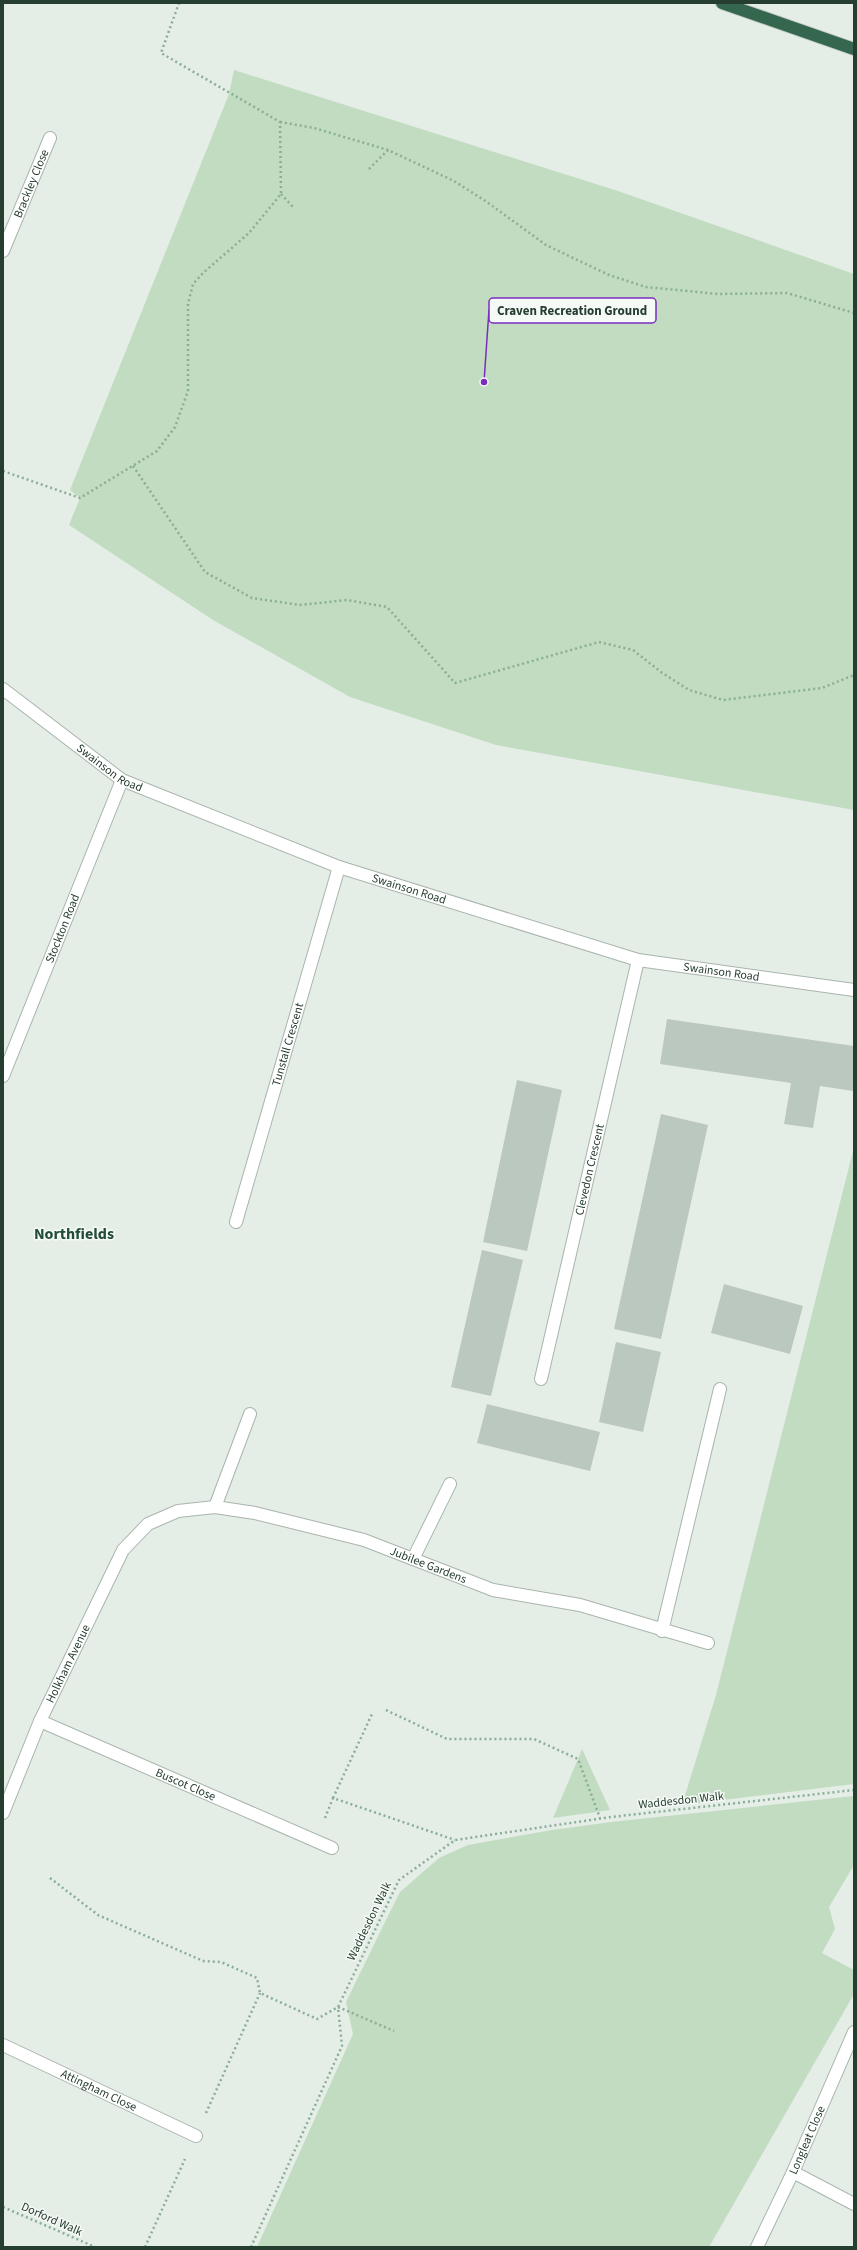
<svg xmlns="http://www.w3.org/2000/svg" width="857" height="2250" font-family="'Source Sans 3',sans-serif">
<rect width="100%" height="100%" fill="#e5ede7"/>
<!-- green -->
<g fill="#c1dcc0">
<polygon points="234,70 618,191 854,274 854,810 496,745 350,697 213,620 69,525 80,498 70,490 229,94"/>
<polygon points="854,1147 854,1784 682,1805 716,1695"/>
<polygon points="582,1749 610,1810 553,1818 578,1759"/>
<polygon points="854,1796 854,1865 829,1907 835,1929 822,1953 854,1970 854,1994 709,2247 257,2247 353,2034 346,2002 385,1922 400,1892 439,1858 468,1845 552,1830 611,1822"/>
</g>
<!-- building -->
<g fill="#bbc8bf">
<polygon points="667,1019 854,1046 853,1091 820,1086 813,1128 784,1124 791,1083 660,1064"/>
<polygon points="517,1080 562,1090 527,1251 483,1242"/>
<polygon points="661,1114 708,1125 661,1339 614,1329"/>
<polygon points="482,1250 523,1260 491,1396 451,1387"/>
<polygon points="724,1284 803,1306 790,1354 711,1333"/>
<polygon points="616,1342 661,1352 643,1432 599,1422"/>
<polygon points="487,1404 600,1432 590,1471 477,1443"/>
</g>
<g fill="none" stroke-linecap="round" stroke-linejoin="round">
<defs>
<g id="lane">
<polyline points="215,1507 250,1414"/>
<polyline points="413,1559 450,1484"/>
<polyline points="662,1631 720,1389"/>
</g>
<g id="street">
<path id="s1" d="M3,251L50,138"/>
<path id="s2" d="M3,689L122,780L339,867L638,960L854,990"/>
<path id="s3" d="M3,1076L122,780"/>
<path id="s4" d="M236,1222L339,867"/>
<path id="s5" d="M541,1379L638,960"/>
<path id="s6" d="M40,1721L332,1848"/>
<path id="s7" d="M3,1813L40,1721L123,1550L148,1524L178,1511L215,1507L255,1513L364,1540L493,1590L580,1605L708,1643"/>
<path id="s8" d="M3,2045L196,2136"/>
<polyline points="793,2172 854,2204"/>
<path id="s9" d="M757,2247L793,2172L854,2032"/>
</g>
<polyline id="highway" points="722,3 854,49"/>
</defs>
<!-- lane casing -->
<use href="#lane" stroke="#a8b5ac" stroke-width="14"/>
<!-- street casing -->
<use href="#street" stroke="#a8b5ac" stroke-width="14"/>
<!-- highway casing -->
<use href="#highway" stroke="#c2c9c5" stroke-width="14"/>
<!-- path -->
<g stroke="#89ae97" stroke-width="2.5" stroke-dasharray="2 3" stroke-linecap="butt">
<polyline points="280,122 314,128 388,150 454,181 487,202 546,245 609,275 646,287 718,294 787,293 854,313"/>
<polyline points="369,169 388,150"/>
<polyline points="281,194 293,207"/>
<polyline points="133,466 205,572 252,598 300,605 347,600 387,607 455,683 599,642 633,650 661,672 689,690 723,700 822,688 854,675"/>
<polyline points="3,471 80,498 157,451 175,427 188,391 188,304 193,284 203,273 249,233 281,194 280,122 161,53 179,3"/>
<polyline points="386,1710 447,1739 534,1739 578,1759 600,1818"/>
<polyline points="333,1798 372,1714"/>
<polyline points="325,1818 333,1798 455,1840"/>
<polyline points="50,1878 98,1915 203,1961 221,1962 257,1978 260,1993 317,2019 338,2007 399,1880 455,1840 611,1817 854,1790"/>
<polyline points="338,2007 394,2031"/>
<polyline points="206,2113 260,1993"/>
<polyline points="3,2207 95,2247"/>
<polyline points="145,2247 185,2159"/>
<polyline points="251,2247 342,2046 338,2007"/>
</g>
<!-- lane -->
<use href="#lane" stroke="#fff" stroke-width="12"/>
<!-- street -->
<use href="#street" stroke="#fff" stroke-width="12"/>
<!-- highway -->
<use href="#highway" stroke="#34674d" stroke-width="12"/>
</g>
<g text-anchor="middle" stroke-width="3" stroke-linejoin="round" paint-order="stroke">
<!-- street labels -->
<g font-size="12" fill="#263e30" stroke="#f6faf6">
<text dy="4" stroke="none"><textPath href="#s1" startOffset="73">Brackley Close</textPath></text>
<text dy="4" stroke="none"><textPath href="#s2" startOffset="133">Swainson Road</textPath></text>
<text dy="4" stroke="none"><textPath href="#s2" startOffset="457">Swainson Road</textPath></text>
<text dy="4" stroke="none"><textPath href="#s3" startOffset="159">Stockton Road</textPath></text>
<text dy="4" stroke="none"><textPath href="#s2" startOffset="781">Swainson Road</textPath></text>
<text dy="4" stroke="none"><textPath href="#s4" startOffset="185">Tunstall Crescent</textPath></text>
<text dy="4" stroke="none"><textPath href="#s5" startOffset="215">Clevedon Crescent</textPath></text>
<text dy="4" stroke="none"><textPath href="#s7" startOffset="617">Jubilee Gardens</textPath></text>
<text dy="4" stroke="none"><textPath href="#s7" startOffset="163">Holkham Avenue</textPath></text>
<text dy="4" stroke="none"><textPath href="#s6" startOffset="159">Buscot Close</textPath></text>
<text transform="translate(681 1800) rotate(-6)" y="4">Waddesdon Walk</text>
<text transform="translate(369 1921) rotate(-64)" y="4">Waddesdon Walk</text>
<text dy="4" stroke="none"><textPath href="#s8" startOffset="106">Attingham Close</textPath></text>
<text dy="4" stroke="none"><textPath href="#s9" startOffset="118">Longleat Close</textPath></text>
<text transform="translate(52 2219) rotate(24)" y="4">Dorford Walk</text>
</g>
<!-- district labels -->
<g font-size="16" font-weight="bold" fill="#234e37" stroke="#f6faf6">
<text x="74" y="1239">Northfields</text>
</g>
</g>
<!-- callouts -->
<path fill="none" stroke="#7b2cbf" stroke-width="1.5" d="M484 382L489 310"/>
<circle fill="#7b2cbf" stroke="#f6faf6" stroke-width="1.5" cx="484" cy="382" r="4"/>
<rect fill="#f6faf6" stroke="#7b2cbf" stroke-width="1.5" x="489" y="298" width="167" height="25" rx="4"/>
<g font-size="13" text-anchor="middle" font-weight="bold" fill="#263e30">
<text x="572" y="315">Craven Recreation Ground</text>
</g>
<!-- border -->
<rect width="857" height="2250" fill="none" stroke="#263e30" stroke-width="8"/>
</svg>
